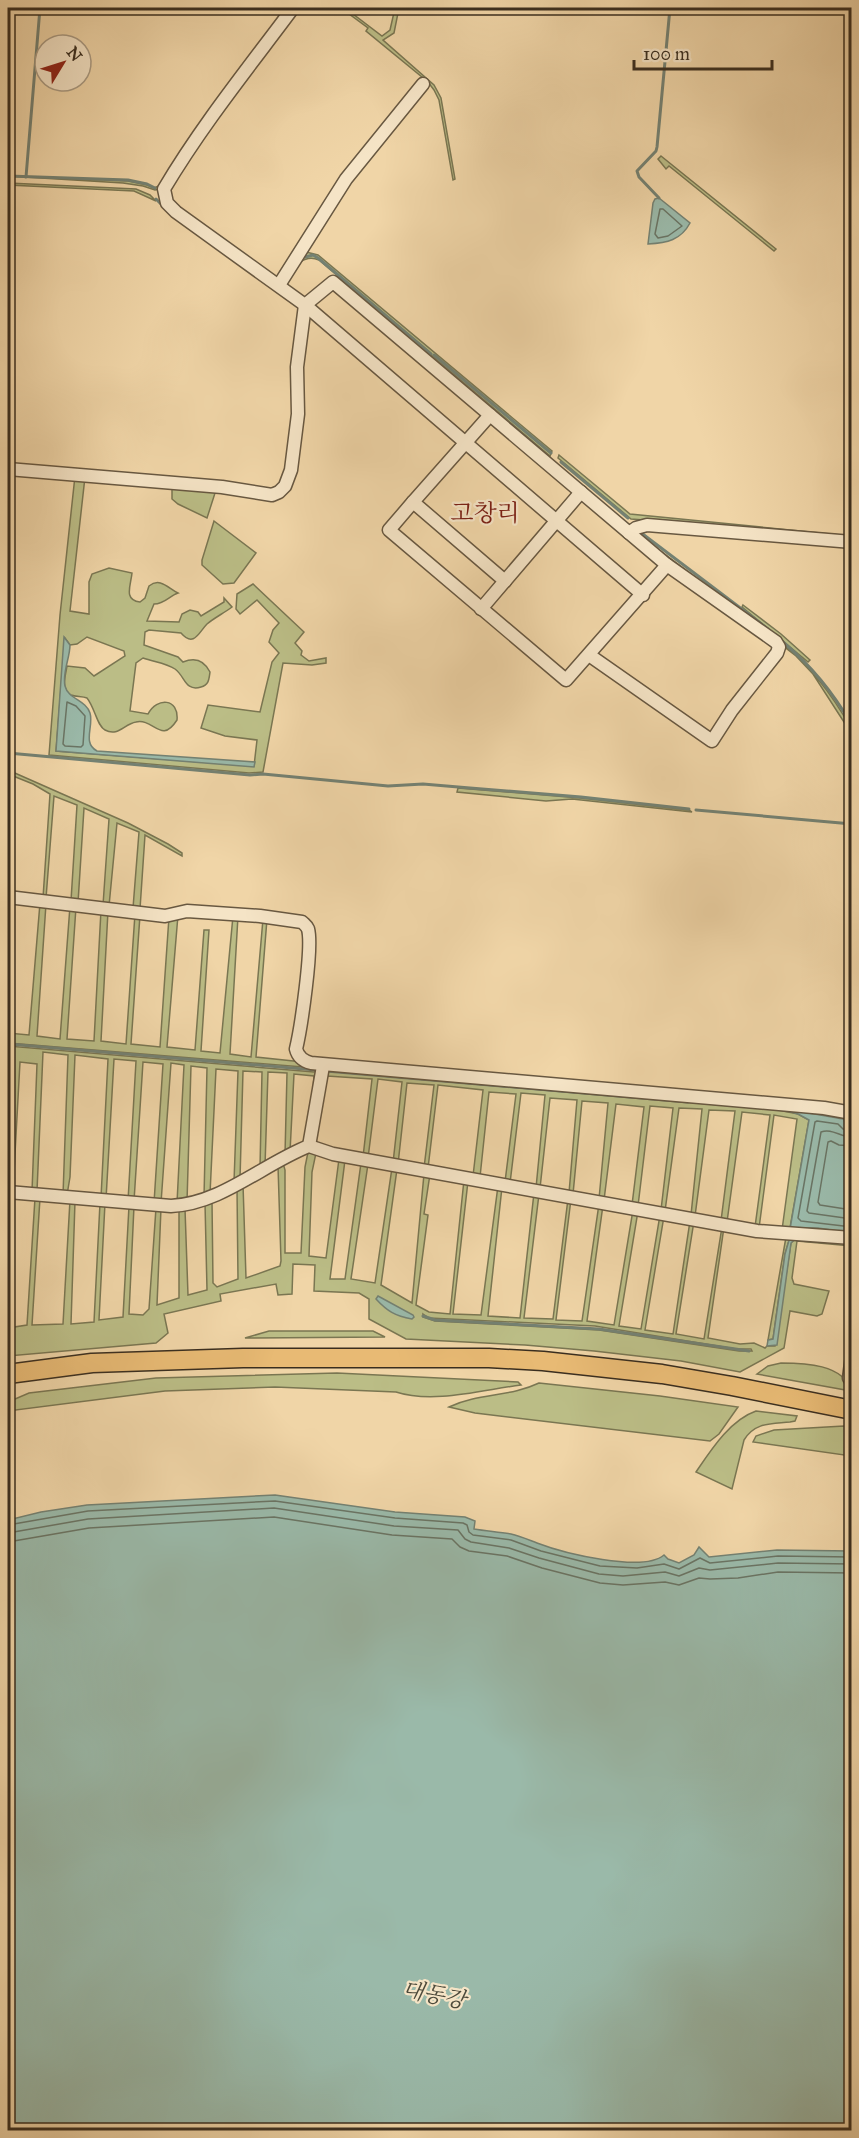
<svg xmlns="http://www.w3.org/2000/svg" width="859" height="2138" font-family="'IM FELL Great Primer','Noto Serif KR',serif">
<rect width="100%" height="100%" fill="#f0d5a7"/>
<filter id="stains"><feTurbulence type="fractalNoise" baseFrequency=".00333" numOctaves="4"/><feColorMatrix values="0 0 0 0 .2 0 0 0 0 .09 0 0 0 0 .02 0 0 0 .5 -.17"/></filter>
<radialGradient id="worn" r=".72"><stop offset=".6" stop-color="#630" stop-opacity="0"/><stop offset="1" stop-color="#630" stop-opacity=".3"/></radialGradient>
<!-- green -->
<g fill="#bbbd86" stroke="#7a7652" stroke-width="1.5" fill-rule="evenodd">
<polygon points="341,8 345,8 382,36 390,30 395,8 399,8 394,33 383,40 434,85 441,98 455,179 453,180 439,100 434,90 428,82 366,31 368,28"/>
<polygon points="661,156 776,249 774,251 669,166 666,169 658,159"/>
<polygon points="8,176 128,181 147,185 154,188 161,185 159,189 155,190 143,186 123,183"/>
<polygon points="8,183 136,189 150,195 156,201 134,191 8,185"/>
<path d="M306,252L318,255L552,451L550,456L319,260C307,255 300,262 291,268Z"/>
<polygon points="559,455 630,514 851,536 631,519 558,458"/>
<path d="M75,476L85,477L70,611L89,614V582L92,574L109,568L132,573C131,585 123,600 140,602L145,598L149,586C160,577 168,588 178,593C169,596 165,604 154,604L147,621L179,622L182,614L190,610L198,612L201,616L224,602V598L232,607C224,613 214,618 207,624C199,632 194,648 181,633L149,630L145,632L144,645L178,657L183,662C195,657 204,660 210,672C209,679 209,685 201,687C185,692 185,676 175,669C166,663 154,662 143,658L136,663L130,711L148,714C157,697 179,698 177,720C161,745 154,718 136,722C124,724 118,737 105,730C97,726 95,708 87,698C82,696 76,697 71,695C60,690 66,674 67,666L85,668L94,676L125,656L124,651L87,637L77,644L70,645L65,638L56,751L254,766L257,740L225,736L201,728L208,705L260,712L272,662L279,653L269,642L273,630L279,623L257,600L240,614L236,609L237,594L253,584L304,632L295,643L302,651L301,655L309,661L326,658V663L312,665L283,663L263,772L249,773L49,755L60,615Z"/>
<polygon points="172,486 216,490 207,518 178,504 172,499"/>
<polygon points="214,521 256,553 234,583 223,584 202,565 202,560"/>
<path d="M642,537L779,640C811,668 830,691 851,728V733L813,674L796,656Z"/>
<polygon points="743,605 781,634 810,660 808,662 742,607"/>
<polygon points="8,770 128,823 168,844 182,853 182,856 145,835 140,909 133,908 139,832 117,823 109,906 103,905 109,819 84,808 78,903 71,901 77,805 54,796 46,898 43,898 50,794 33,784 8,774"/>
<polygon points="458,788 580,798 689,810 692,812 572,799 546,801 457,792"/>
<polygon points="40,903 46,904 37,1036 60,1039 70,906 76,907 67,1039 94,1041 101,910 108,911 101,1041 126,1044 135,914 140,915 131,1044 160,1047 169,917 178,915 167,1047 195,1050 204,930 209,930 201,1051 220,1053 233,916 238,916 230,1054 251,1057 263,919 267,919 256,1057 303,1062 318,1068 311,1116 314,1076 294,1074 290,1152 285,1155 287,1073 268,1072 265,1166 260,1168 262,1072 243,1071 240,1179 234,1182 238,1071 216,1069 210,1194 204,1197 207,1068 191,1066 187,1202 177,1203 184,1065 171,1063 161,1203 154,1203 163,1064 143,1062 134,1201 128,1201 136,1061 114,1059 106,1199 101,1198 108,1059 75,1055 70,1177 67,1195 63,1195 68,1055 43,1052 37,1191 32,1191 37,1064 20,1062 13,1190 8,1190 12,1052 8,1051 8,1046 314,1072 316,1070 315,1068 8,1043 8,1033 29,1035"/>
<polygon points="326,1071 778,1110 798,1114 809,1120 790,1228 807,1227 851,1233 782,1230 797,1119 774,1115 759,1228 755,1227 770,1115 742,1112 727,1222 721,1221 735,1111 709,1110 695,1216 691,1215 702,1109 679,1108 665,1211 661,1210 673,1108 650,1106 638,1206 632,1205 644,1107 616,1104 604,1200 599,1199 608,1103 582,1101 573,1194 569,1193 577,1100 550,1098 540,1188 536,1188 545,1095 521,1093 510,1183 505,1182 516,1094 489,1092 480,1177 473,1176 483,1090 438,1085 428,1168 424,1168 434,1085 407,1083 398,1164 393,1163 402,1082 378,1079 368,1158 363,1157 372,1079 327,1076 316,1139 316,1147 315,1142"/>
<path d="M308,1152L316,1153L312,1172L309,1256L326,1258L339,1159L345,1160L330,1279H345L361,1163L368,1164L351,1279L375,1283L392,1168L397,1169L381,1285L412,1303L424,1174H430L424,1214L428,1215L416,1305L429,1312L450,1314L464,1180L468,1181L453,1314L481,1315L498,1186L502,1187L488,1316L520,1318L534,1193L539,1194L524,1318L553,1319L568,1199H571L556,1320L582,1321L599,1204L603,1205L587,1321L614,1325L633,1210L638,1211L619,1326L641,1329L660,1215L664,1216L645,1330L673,1334L690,1221H694L676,1334L704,1339L722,1227H724L708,1338L740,1344L754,1343L765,1348L767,1346H775L791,1243L796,1238L851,1241V1246L797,1241L792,1278L794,1284L829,1291L822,1314L817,1316L790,1311L784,1348L740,1372L681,1361L594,1351L525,1345L406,1339L369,1319V1299L359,1293L314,1291L315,1265L293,1264L292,1294L278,1295L276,1284L220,1294L221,1301L164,1314L168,1333L156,1343L8,1356V1328L27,1325L35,1198H40L32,1325L63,1324L70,1200L75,1201L71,1324L94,1322L100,1203H105L99,1320L123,1317L129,1206H134L129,1314L143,1315L149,1309L156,1208H161L157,1305L179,1298V1209H185L188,1295L207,1290L205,1203L212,1201L213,1283L217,1287L238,1279L237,1188L243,1184L246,1278L280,1266L281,1261L278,1166L283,1163L285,1170V1253H301L305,1167ZM423,1314L429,1318L595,1326L736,1349H751L752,1351H739L599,1330L435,1321L423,1317Z"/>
<polygon points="786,1237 790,1237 785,1254 773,1339 768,1340"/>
<polygon points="269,1331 373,1331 385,1337 245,1338"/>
<path d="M781,1363C804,1363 844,1364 851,1391L757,1374L768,1366Z"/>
<path d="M337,1373L518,1382L521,1385C482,1390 433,1404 396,1392L275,1387L165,1391L8,1411V1402L29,1393L156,1378Z"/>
<path d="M539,1383L660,1396L738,1407L719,1434L710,1441L475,1413L449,1407C479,1393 510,1397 539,1383Z"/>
<path d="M756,1411L797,1416L795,1421L790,1422C771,1424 755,1422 744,1440L732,1489L696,1472C711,1450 730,1420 756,1411Z"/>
<polygon points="844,1426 851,1428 851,1456 753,1442 756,1436 774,1430"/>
</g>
<!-- water -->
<g fill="#9ab9a9" stroke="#748172" stroke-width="1.5">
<path d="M659,198L690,223C681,240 667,243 648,244L653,203L655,199Z"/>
<path d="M64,637L70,645C70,658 62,673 65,686C68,699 86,700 90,713C94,726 82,743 97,751L255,762L254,767L56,751Z"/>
<path d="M788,1111C808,1111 825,1117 844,1119L845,1123L851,1124V1233L818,1228H798V1229H790L809,1120L798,1114Z"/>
<polygon points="790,1237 796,1238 791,1243 777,1345 767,1346 768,1340 773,1339 785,1254"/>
<path d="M378,1296L413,1315L414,1317L412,1319C395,1316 387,1311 376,1299Z"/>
<path d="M275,1495L395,1512L465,1517L475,1521L474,1529C486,1531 499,1532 511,1534C520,1536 529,1540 537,1543C563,1553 643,1573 664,1555L668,1559L679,1563L694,1555L699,1547L709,1557L777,1550L851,1551V2130H8V1520L41,1512L87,1505Z"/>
</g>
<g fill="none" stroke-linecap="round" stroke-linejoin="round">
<!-- shore -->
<g stroke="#6a7464" stroke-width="1.5">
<polygon points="660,209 663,209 682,226 668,236 658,238 655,234"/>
<polygon points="67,702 76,706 85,716 83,745 81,747 65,746 63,744"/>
<polyline points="852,1130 843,1129 838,1124 817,1121 815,1122 798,1218 801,1221 852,1227"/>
<path d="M852,1137C840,1137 832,1128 821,1132L807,1211L809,1213L852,1219"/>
<polyline points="852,1146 839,1145 831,1141 828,1142 818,1202 820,1205 852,1210"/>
<polyline points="8,1525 88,1511 275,1501 395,1518 463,1523 467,1525 469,1532 473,1535 511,1540 541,1551 600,1566 637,1568 664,1564 679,1569 700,1558 710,1563 778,1556 852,1557"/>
<polyline points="8,1533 88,1519 274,1508 394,1526 458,1530 465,1539 471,1542 509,1548 539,1558 599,1574 623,1576 665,1572 679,1576 699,1568 710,1570 778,1563 852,1564"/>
<polyline points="8,1542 89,1528 274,1517 392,1535 452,1539 460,1547 469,1551 507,1556 542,1568 600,1583 623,1585 665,1582 679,1585 699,1578 710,1579 738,1578 778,1572 852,1573"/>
</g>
<!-- stream -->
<g stroke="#748172" stroke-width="3">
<polyline points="8,176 128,180 147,184 155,188"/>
<polyline points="26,177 40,8"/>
<polyline points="659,198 639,177 637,171 656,151 657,147 670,8"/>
<polyline points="156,199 163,206"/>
<polyline points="305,257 313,255 318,258 431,354"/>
<polyline points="434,355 551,453"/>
<polyline points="561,462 628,518"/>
<polyline points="640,532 768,629"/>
<path d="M782,641C813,668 831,690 852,725"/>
<polyline points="8,753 250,775 263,774 388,786 423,784 470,788 581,797 689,809"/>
<polyline points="696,810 852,824"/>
<polyline points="8,1044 316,1070"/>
<polyline points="326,1071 688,1102"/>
<polyline points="423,1316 435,1320 599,1329 749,1351"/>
</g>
<defs>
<g id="minor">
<path d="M293,8C249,67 202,125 164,189L167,203L176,212L305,305L333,282L667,565L776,642L779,647L777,653L732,710L712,741L589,655"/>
<polyline points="279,285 346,179 423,84"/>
<polyline points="305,305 643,595"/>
<polyline points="490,415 413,502 505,581"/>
<polyline points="8,469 222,487 272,495 279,492 285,486 291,470 298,414 297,367 305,305"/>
<polyline points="413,502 389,530 566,680 667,565"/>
<polyline points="629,533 636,528 647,525 852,542"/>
<polyline points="481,609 581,492"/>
<path d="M8,897L165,916L187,911L260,916L302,922C305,925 306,925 308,929C313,947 301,1028 296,1049C298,1057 303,1061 311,1063L824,1108L852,1113"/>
<polyline points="309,1146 323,1066"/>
<path d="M8,1192L171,1206C221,1204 263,1164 309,1146L333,1154L757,1231L852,1238"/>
<polyline points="852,1356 849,1378 852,1383"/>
</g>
<polyline id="highway" points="8,1374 92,1363 243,1358 489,1358 543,1361 662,1374 732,1386 852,1410"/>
</defs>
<!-- minor casing -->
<use href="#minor" stroke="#685841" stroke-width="15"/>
<!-- highway casing -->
<use href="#highway" stroke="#3a2e1f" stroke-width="21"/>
<!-- minor -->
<use href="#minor" stroke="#f5e4c6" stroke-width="12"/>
<!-- highway -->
<use href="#highway" stroke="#e8ba74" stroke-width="18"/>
</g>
<g text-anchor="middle" stroke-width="4.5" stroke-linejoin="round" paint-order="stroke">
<!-- water labels -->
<g font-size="22" font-style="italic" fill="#4d4a3b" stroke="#f5e4c6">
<text transform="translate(434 1994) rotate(11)" y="8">대동강</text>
</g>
<!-- quarter labels -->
<g font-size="24" fill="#7a1f14" stroke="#f5e4c6">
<text x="485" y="521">고창리</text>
</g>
</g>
<!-- margin -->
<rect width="859" height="2138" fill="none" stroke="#f0d5a7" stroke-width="30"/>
<rect x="9" y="9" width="841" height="2120" fill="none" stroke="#3a2e1f" stroke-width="3"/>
<rect x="15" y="15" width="829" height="2108" fill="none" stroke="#3a2e1f" stroke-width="1.5"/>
<!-- north arrow -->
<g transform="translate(63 63) rotate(52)"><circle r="28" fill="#f5e4c6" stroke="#aa9b83" stroke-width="1.5"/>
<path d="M0-4.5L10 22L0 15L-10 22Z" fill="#8f2418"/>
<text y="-9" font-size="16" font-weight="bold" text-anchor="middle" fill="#3a2e1f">N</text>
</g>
<!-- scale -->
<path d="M634 60v9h138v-9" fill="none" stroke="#3a2e1f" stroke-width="3"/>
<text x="643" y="60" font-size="18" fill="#3a2e1f" stroke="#f5e4c6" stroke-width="4.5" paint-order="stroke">100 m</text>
<rect width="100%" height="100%" filter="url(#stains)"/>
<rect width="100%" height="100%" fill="url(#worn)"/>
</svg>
